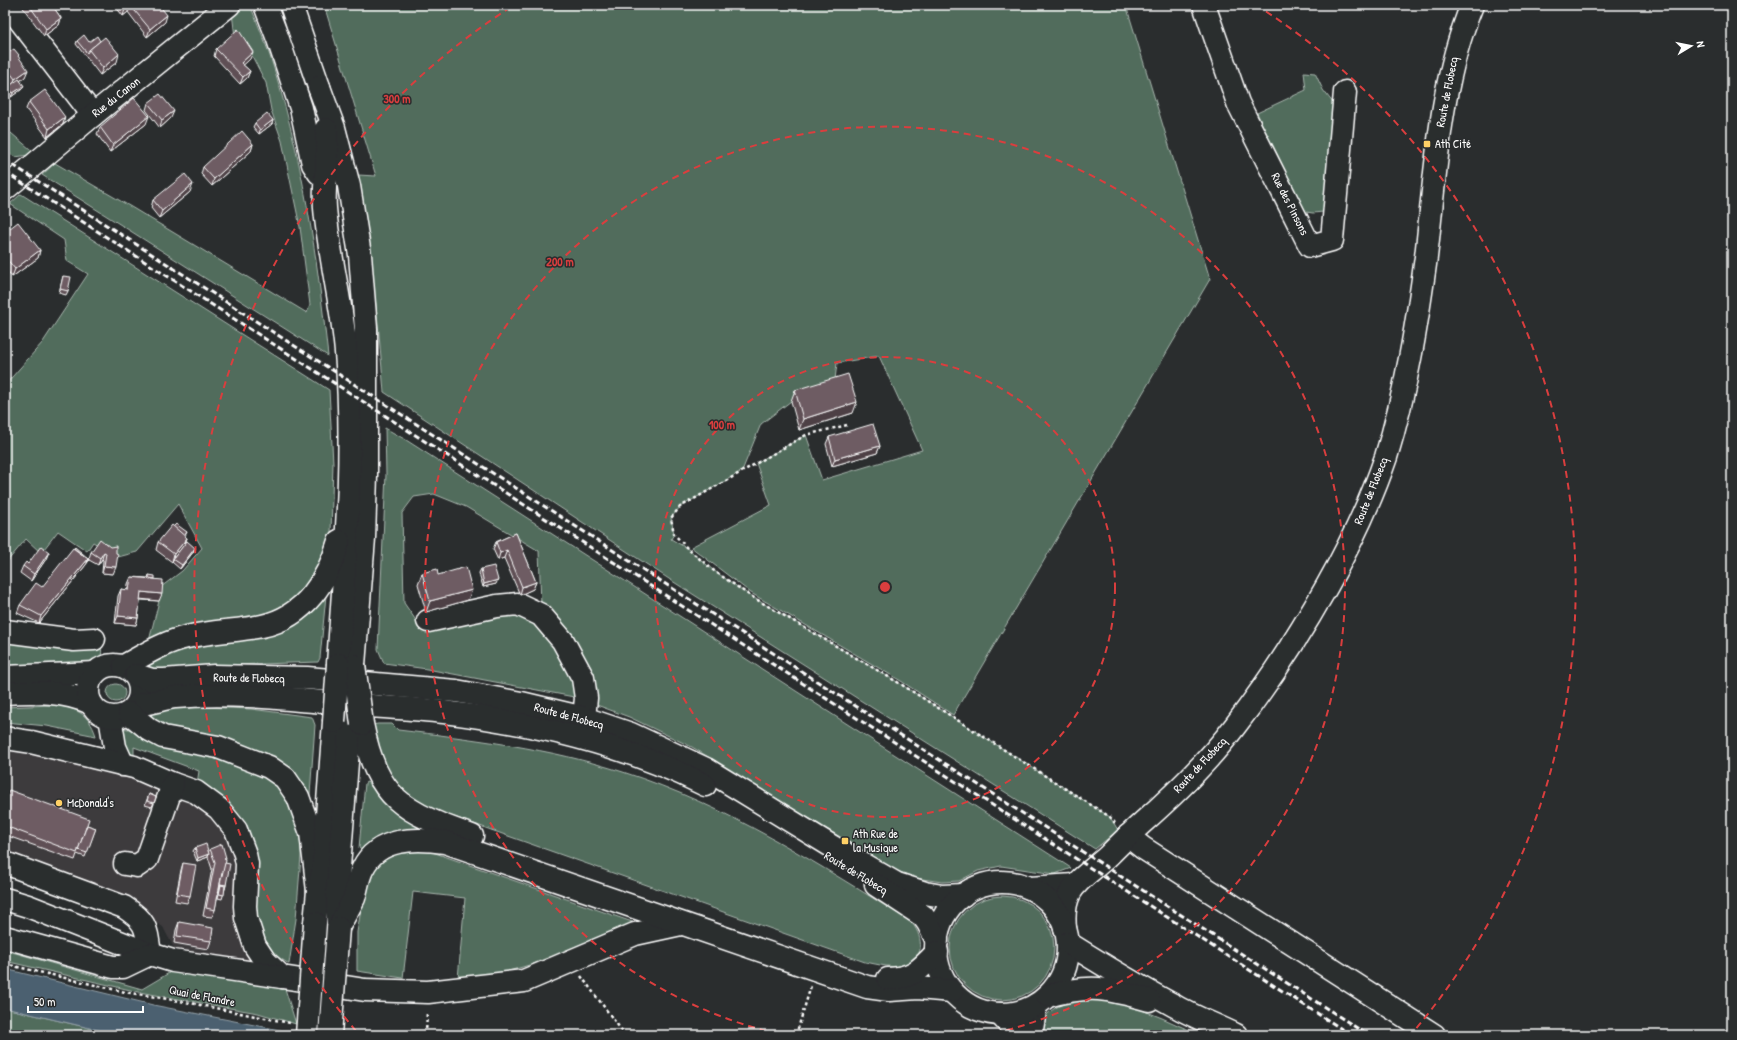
<svg xmlns="http://www.w3.org/2000/svg" width="1737" height="1040" font-family="'Patrick Hand',sans-serif">
<rect width="100%" height="100%" fill="#2a2d2e"/>
<filter id="ink" filterUnits="userSpaceOnUse"><feTurbulence type="fractalNoise" baseFrequency=".025" numOctaves="2"/><feDisplacementMap in="SourceGraphic" scale="8" xChannelSelector="R" yChannelSelector="G"/><feConvolveMatrix kernelMatrix="1 2 1 2 8 2 1 2 1" color-interpolation-filters="sRGB"/></filter>
<g filter="url(#ink)">
<!-- built -->
<polygon fill="#3e3b3e" points="5,738 91,756 226,816 255,946 252,972 173,961 174,948 163,927 95,884 5,850"/>
<!-- green -->
<g fill="#516c5c" stroke="#a8b6ae">
<path d="M231,5H250C257,22 264,39 270,56C302,153 317,255 328,356L42,175L55,163L131,207L307,313L310,305L300,227L282,141L271,110L266,83L252,56L235,37Z"/>
<polygon points="324,5 1126,5 1210,279 953,715 901,681 751,593 691,547 771,505 756,463 806,435 822,480 922,450 879,356 837,363 834,388 791,401 761,424 742,471 680,507 671,518 674,534 671,539 688,549 713,570 749,595 899,683 1110,817 1118,830 1095,849 669,579 384,392 378,323 370,255 358,175 376,176"/>
<polygon points="1304,72 1315,73 1323,90 1337,108 1328,199 1323,212 1313,213 1306,212 1301,205 1257,113 1306,90"/>
<polygon points="5,128 36,154 15,157 5,151"/>
<polygon points="21,194 329,390 333,463 331,533 327,555 304,593 270,615 149,641 159,601 161,587 182,571 202,548 178,504 137,552 118,557 93,542 87,551 58,531 41,553 26,539 6,563 5,562 5,385 43,342 88,274 67,261 64,240 10,204"/>
<polygon points="385,428 406,440 1071,868 1055,874 1001,866 978,871 959,881 942,882 916,878 892,869 692,747 629,717 594,704 541,604 539,551 466,507 434,494 414,497 402,513 404,603 417,622 432,624 500,612 528,618 542,626 579,690 574,697 427,669 384,663 378,649 386,474"/>
<polygon points="327,585 320,658 318,662 205,666 159,675 138,667 157,653 265,633"/>
<path d="M5,631L101,646C103,656 100,661 92,667L5,666Z"/>
<circle cx="116" cy="693" r="9"/>
<path d="M52,705C75,707 89,713 96,736L47,726L5,722V707Z"/>
<polygon points="203,707 251,709 312,717 315,725 309,808 298,786 189,736 140,716 167,709"/>
<path d="M378,724H392L398,730C474,739 549,748 623,772C726,805 820,865 911,922C922,934 926,956 908,964C896,970 877,964 865,962L426,807L402,795L389,780L371,725Z"/>
<polygon points="117,728 129,729 143,735 210,753 260,772 279,784 294,812 300,834 301,856 296,919 289,964 269,951 257,934 251,873 197,784 199,771 134,747 134,757 127,751"/>
<polygon points="367,782 389,807 404,818 419,826 417,830 363,851 359,848 365,783"/>
<polygon points="418,847 638,924 543,961 495,975 458,979 465,898 413,892 403,978 357,971 357,932 367,877 382,858"/>
<circle cx="1002" cy="948" r="52"/>
<polygon points="5,950 142,989 169,973 173,961 282,979 296,1024 258,1013 139,992 5,961"/>
<path d="M1091,998L1143,1006L1142,1010L1162,1018L1200,1035H1040C1041,1030 1041,1023 1043,1020C1054,1003 1073,1001 1091,998Z"/>
<polygon points="5,1008 119,1035 5,1035"/>
</g>
<!-- water -->
<polygon fill="#4b606f" stroke="#93a0a9" points="5,969 153,1005 305,1035 119,1035 5,1008"/>
<g fill="none" stroke-linecap="round" stroke-linejoin="round">
<defs>
<g id="minor">
<polyline points="8,5 93,115"/>
<polyline points="265,5 278,39 301,108 313,164 319,173 326,179"/>
<polyline points="1204,5 1238,103 1310,246 1332,240 1345,92"/>
<polyline points="5,189 93,115 229,5"/>
<polyline points="428,621 497,606 518,604 541,615 563,641 583,678 586,698 584,718"/>
<polyline points="5,631 74,640 94,639"/>
<polyline points="110,717 115,747 123,765"/>
<polyline points="5,738 31,742 134,767 173,784 196,792 219,809 236,830 245,854 247,864 245,906 246,918 255,946 265,961 282,977 365,990 428,992 524,981 635,934 681,924"/>
<polyline points="1128,836 1143,848 1434,1035"/>
<path d="M5,863L124,907C147,922 146,927 150,954"/>
<polyline points="125,864 137,866 147,859 173,784"/>
<polyline points="1030,888 1074,885"/>
<polyline points="5,899 28,906 150,954"/>
<path d="M1065,929C1061,887 1079,882 1107,857C1118,846 1129,835 1141,824C1174,795 1208,762 1235,726C1269,682 1300,634 1327,586C1350,545 1371,501 1386,457C1406,392 1417,324 1426,257C1436,171 1439,86 1472,5"/>
<polyline points="5,937 113,967 123,967 150,954 173,961 282,977"/>
<polyline points="1000,1014 1019,1035"/>
<polyline points="1031,1035 1036,1005"/>
</g>
<g id="major">
<polyline points="291,5 319,87"/>
<polyline points="5,677 95,673"/>
<path d="M5,693C35,691 64,691 91,703"/>
</g>
<g id="highway">
<polyline points="319,87 334,128 349,186 360,255 366,329 366,475 364,538 354,665"/>
<path d="M326,129C330,155 323,182 325,208C329,256 342,304 346,352C355,456 345,560 338,664"/>
<circle cx="114" cy="691" r="26"/>
<path d="M124,666C144,655 164,642 187,637C212,631 237,631 262,626C305,617 328,580 339,541"/>
<polyline points="136,675 152,680 164,680 214,676 307,678 456,691 521,703 584,718 631,734 706,769 833,847 897,884 925,893 942,896 963,895"/>
<path d="M137,705C150,703 163,699 175,697C232,692 289,699 345,704C378,707 411,708 444,712C533,723 625,744 705,785"/>
<polyline points="129,713 150,730 163,737 218,747 269,767 285,778 298,797 311,833 318,891"/>
<path d="M362,724C377,800 404,812 472,836"/>
<circle cx="1002" cy="948" r="66"/>
<polyline points="876,885 923,916 928,923 937,941"/>
<polyline points="315,923 318,891 323,869 334,722"/>
<polyline points="338,925 337,893 350,723"/>
<path d="M338,928C343,918 349,908 354,898C357,888 358,877 363,868C378,837 416,838 445,842L867,987L889,990L918,988L952,991"/>
<path d="M1068,943C1103,965 1138,986 1175,1006C1194,1017 1216,1025 1236,1035"/>
<path d="M888,979C913,978 920,970 937,952"/>
<path d="M1048,996C1090,984 1107,988 1149,1000"/>
</g>
</defs>
<!-- minor casing -->
<use href="#minor" stroke="#fff" stroke-width="25"/>
<!-- major casing -->
<use href="#major" stroke="#fff" stroke-width="25"/>
<!-- highway casing -->
<use href="#highway" stroke="#fff" stroke-width="25"/>
<!-- path -->
<g stroke="#fff" stroke-width="2.5" stroke-dasharray="3 3" stroke-linecap="butt">
<polyline points="847,425 806,435 680,507 671,518 674,534 688,549 713,570 749,595 899,683 1110,817 1115,823"/>
<polyline points="5,964 125,992 180,1001 290,1023"/>
<polyline points="581,976 625,1035"/>
<polyline points="426,1035 427,1011"/>
<polyline points="796,1035 811,986"/>
</g>
<!-- minor -->
<use href="#minor" stroke="#2a2d2e" stroke-width="22"/>
<!-- major -->
<use href="#major" stroke="#2a2d2e" stroke-width="22"/>
<!-- highway -->
<use href="#highway" stroke="#2a2d2e" stroke-width="22"/>
<!-- rail -->
<g stroke="#fff" stroke-width="3" stroke-dasharray="6 3" stroke-linecap="butt">
<polyline points="5,160 1368,1035"/>
<polyline points="5,172 1351,1035"/>
</g>
<defs>
<g id="highway-bridge">
<polyline points="354,665 362,724"/>
<polyline points="334,722 338,664"/>
<polyline points="307,1035 315,923"/>
<polyline points="330,1035 338,928"/>
</g>
</defs>
<!-- highway-bridge casing -->
<use href="#highway-bridge" stroke="#fff" stroke-width="25" stroke-linecap="butt"/>
<!-- highway-bridge -->
<use href="#highway-bridge" stroke="#2a2d2e" stroke-width="22"/>
</g>
<!-- wall -->
<g fill="#5f4f55" stroke="#fff">
<polygon points="21,5 52,5 61,18 59,25 44,36"/>
<polygon points="115,5 159,5 165,22 147,37 128,12 123,16 115,6"/>
<polygon points="77,41 89,42 117,62 100,75 76,44"/>
<polygon points="216,49 250,59 243,65 250,71 247,78 240,84 214,56"/>
<polygon points="5,55 18,57 25,77 20,81 24,86 22,89 11,97 6,91 8,87 11,85 5,77"/>
<polygon points="29,102 65,117 63,124 47,137 26,109"/>
<polygon points="148,103 171,118 160,128 146,110"/>
<polygon points="273,120 272,124 259,134 253,127 255,123"/>
<polygon points="146,124 110,152 97,134 100,127"/>
<polygon points="253,144 251,151 212,186 201,174 203,167"/>
<polygon points="190,192 159,218 151,208 153,200"/>
<polygon points="5,232 40,250 38,258 12,277 5,267"/>
<polygon points="63,276 68,291 66,295 59,293"/>
<polygon points="795,390 853,413 799,430 791,401"/>
<polygon points="829,437 880,446 877,453 832,466 826,444"/>
<polygon points="173,527 187,532 185,536 187,538 185,544 195,548 194,551 180,569 172,562 172,561 172,562 156,550 158,542"/>
<polygon points="516,533 536,582 533,589 520,595 504,558 498,560 493,549 496,542"/>
<polygon points="110,547 113,574 102,573 103,560 102,559 98,565 89,560 85,566 39,623 17,613 20,605 89,558 91,552"/>
<polygon points="46,559 31,581 20,573 23,566 28,564"/>
<polygon points="481,569 496,584 483,587 479,573"/>
<polygon points="422,573 468,600 426,612 418,584"/>
<polygon points="149,575 155,579 159,601 140,600 138,618 136,625 115,623 118,596 121,589 127,590 128,584 131,577 148,578"/>
<polygon points="149,794 156,797 152,807 145,805"/>
<polygon points="5,801 96,828 85,857 77,854 75,860 5,835"/>
<polygon points="195,848 208,852 210,849 226,858 225,863 226,885 225,889 222,899 218,898 220,888 219,888 220,879 215,910 212,917 203,916 212,869 208,857 197,861 193,851"/>
<polygon points="183,863 190,896 187,903 175,901 181,870"/>
<polygon points="179,922 211,941 208,949 174,943 176,930"/>
</g>
<!-- shaded-wall -->
<g fill="#4d4045" stroke="#fff">
<polygon points="130,5 128,12 123,16 125,9"/>
<polygon points="167,15 165,22 147,37 150,29"/>
<polygon points="61,18 59,25 44,36 46,29"/>
<polygon points="253,52 250,59 238,70 241,63"/>
<polygon points="119,54 117,62 100,75 103,68"/>
<polygon points="28,70 25,77 12,87 15,79"/>
<polygon points="250,71 247,78 240,84 243,77"/>
<polygon points="24,86 22,89 11,97 13,93"/>
<polygon points="174,111 171,118 160,128 162,120"/>
<polygon points="149,116 146,124 110,152 113,145"/>
<polygon points="65,117 63,124 47,137 49,129"/>
<polygon points="273,120 272,124 259,134 260,130"/>
<polygon points="253,144 251,151 212,186 214,179"/>
<polygon points="193,184 190,192 159,218 162,211"/>
<polygon points="40,250 38,258 12,277 15,269"/>
<polygon points="857,402 853,413 799,430 803,419"/>
<polygon points="880,446 877,453 832,466 835,459"/>
<polygon points="187,538 184,545 173,559 172,562 174,554"/>
<polygon points="195,548 194,551 180,569 182,565"/>
<polygon points="507,550 504,558 498,560 500,553"/>
<polygon points="49,552 46,559 31,581 34,574"/>
<polygon points="104,552 102,559 98,565 100,558"/>
<polygon points="88,559 89,559 88,562 85,566 39,623 41,616"/>
<polygon points="104,566 116,567 113,574 102,573"/>
<polygon points="498,580 496,584 483,587 484,584"/>
<polygon points="536,582 533,589 520,595 522,587"/>
<polygon points="472,590 468,600 426,612 430,601"/>
<polygon points="141,592 162,594 159,601 139,599"/>
<polygon points="118,616 138,618 136,625 115,623"/>
<polygon points="209,854 208,857 197,861 198,858"/>
<polygon points="220,884 226,885 225,889 220,888 221,885 220,888 219,888"/>
</g>
<!-- building -->
<g fill="#6e5c63" stroke="#fff">
<polygon points="29,5 52,5 61,18 46,29"/>
<polygon points="122,5 159,5 167,15 150,29 130,5 125,9"/>
<polygon points="238,29 253,52 241,63 250,71 243,77 216,49"/>
<polygon points="84,35 89,42 97,36 100,41 89,50 87,53 77,41"/>
<polygon points="105,37 119,54 103,68 89,50"/>
<polygon points="14,49 19,55 18,56 28,70 15,79 5,66 5,55"/>
<polygon points="19,79 24,86 13,93 8,87"/>
<polygon points="45,90 65,117 49,129 29,102"/>
<polygon points="160,94 174,111 162,120 148,103"/>
<polygon points="134,98 149,116 113,145 100,127"/>
<polygon points="267,113 273,120 260,130 255,123"/>
<polygon points="242,131 253,144 214,179 203,167"/>
<polygon points="185,174 193,184 162,211 153,200"/>
<polygon points="18,222 40,250 15,269 5,257 5,249 7,247 5,245 5,232"/>
<polygon points="63,276 71,277 68,291 60,289"/>
<polygon points="848,374 857,402 803,419 795,390"/>
<polygon points="873,424 880,446 835,459 829,437"/>
<polygon points="176,524 187,532 184,536 173,527"/>
<polygon points="172,525 187,538 174,554 158,542"/>
<polygon points="516,533 536,582 522,587 507,550 500,553 496,542"/>
<polygon points="100,539 110,547 116,546 116,553 118,554 116,567 104,566 106,553 104,552 100,558 91,552"/>
<polygon points="187,541 195,548 182,565 173,559"/>
<polygon points="41,546 49,552 34,574 23,566 26,562 28,564"/>
<polygon points="75,547 89,559 87,563 88,559 74,548"/>
<polygon points="73,548 88,559 41,616 20,605 36,583 42,587"/>
<polygon points="494,566 498,580 484,584 481,569"/>
<polygon points="466,567 472,590 430,601 422,573 437,569 438,575"/>
<polygon points="149,575 155,576 155,579 149,578"/>
<polygon points="131,577 163,580 162,594 141,592 138,618 118,616 121,589 129,590"/>
<polygon points="9,790 89,819 77,853 5,826 5,801"/>
<polygon points="149,794 156,797 154,803 147,801"/>
<polygon points="87,825 96,828 87,853 78,850"/>
<polygon points="206,844 209,854 198,858 195,848"/>
<polygon points="222,844 226,858 224,859 226,860 224,872 222,873 215,910 206,908 215,862 210,849"/>
<polygon points="183,863 196,865 190,896 177,894"/>
<polygon points="225,863 230,864 226,885 220,884"/>
<polygon points="221,885 225,886 224,895 219,894"/>
<polygon points="179,922 213,928 211,941 177,936"/>
</g>
</g>
<!-- distance rings -->
<g fill="none" stroke="#da3e3e" stroke-width="2" stroke-dasharray="7 5">
<circle cx="885" cy="587" r="230"/>
<path d="M778 1034A460 460 0 1 1 992 1034"/>
<path d="M356 1031A690 690 0 0 1 514 5M1256 5A690 690 0 0 1 1414 1031"/>
</g>
<!-- markers -->
<g fill="#ffd166" stroke="#2a2d2e" stroke-width="1.5">
<rect x="1423" y="140" width="8" height="8" rx="2"/>
<circle cx="59" cy="803" r="4"/>
<rect x="841" y="837" width="8" height="8" rx="2"/>
</g>
<g text-anchor="middle" stroke-width="3" stroke-linejoin="round" paint-order="stroke">
<!-- street labels -->
<g font-size="12" fill="#fff" stroke="#2a2d2e">
<text transform="translate(1447 92) rotate(-79)" y="4">Route de Flobecq</text>
<text transform="translate(116 97) rotate(-38)" y="4">Rue du Canon</text>
<text transform="translate(1290 204) rotate(63)" y="4">Rue des Pinsons</text>
<text transform="translate(1371 491) rotate(-68)" y="4">Route de Flobecq</text>
<text transform="translate(249 678) rotate(1)" y="4">Route de Flobecq</text>
<text transform="translate(569 716) rotate(15)" y="4">Route de Flobecq</text>
<text transform="translate(1200 765) rotate(-47)" y="4">Route de Flobecq</text>
<text transform="translate(856 873) rotate(31)" y="4">Route de Flobecq</text>
<text transform="translate(202 996) rotate(11)" y="4">Quai de Flandre</text>
</g>
<!-- poi labels -->
<g font-size="12" fill="#fff" stroke="#2a2d2e" text-anchor="start">
<text x="1435" y="148">Ath Cité</text>
<text x="67" y="807">McDonald's</text>
<text x="853" y="838">Ath Rue de<tspan x="853" dy="14">la Musique</tspan></text>
</g>
</g>
<circle cx="885" cy="587" r="6" fill="#da3e3e" stroke="#2a2d2e" stroke-width="2"/>
<g font-size="12" text-anchor="middle" font-weight="bold" fill="#da3e3e" stroke="#2a2d2e" stroke-width="3" stroke-linejoin="round" paint-order="stroke">
<text x="397" y="103">300 m</text>
<text x="560" y="266">200 m</text>
<text x="722" y="429">100 m</text>
</g>
<!-- margin -->
<rect width="1737" height="1040" fill="none" stroke="#2a2d2e" stroke-width="20"/>
<rect x="10" y="10" width="1717" height="1020" fill="none" stroke="#fff" stroke-width="1.5" filter="url(#ink)"/>
<!-- north arrow -->
<g transform="translate(1691 46) rotate(80)" stroke="#2a2d2e" stroke-width="3" paint-order="stroke">
<path d="M0-3L7 15L0 10L-7 15Z" fill="#ffffff"/>
<text y="-6" font-size="11" font-weight="bold" text-anchor="middle" fill="#ffffff">N</text>
</g>
<!-- scale -->
<path d="M28 1006v6h115v-6" fill="none" stroke="#ffffff" stroke-width="2"/>
<text x="34" y="1006" font-size="12" fill="#ffffff" stroke="#2a2d2e" stroke-width="3" paint-order="stroke">50 m</text>
</svg>
